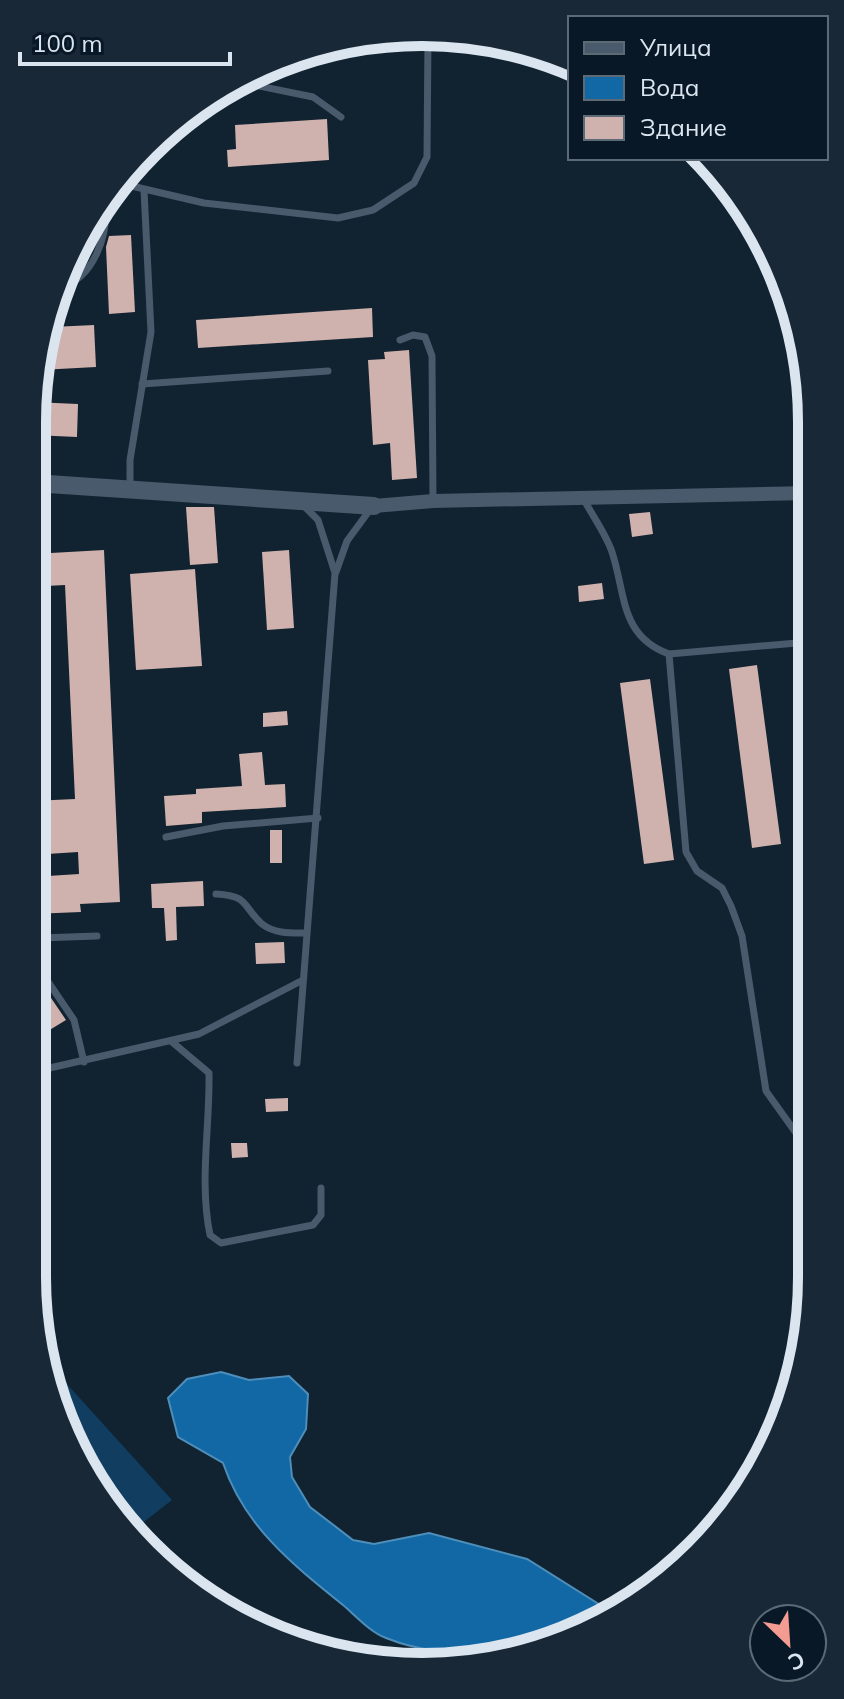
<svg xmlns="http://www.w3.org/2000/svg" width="844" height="1699" font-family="Mulish,sans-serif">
<rect width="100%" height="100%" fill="#112230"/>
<!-- green -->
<polygon fill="#103d60" points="46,1361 172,1500 131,1532 113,1515 53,1403"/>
<!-- water -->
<path fill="#1268a4" stroke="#4e8eba" stroke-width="2" d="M221,1372L249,1380L289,1376L308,1394L306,1429L290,1457L292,1477L310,1507L353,1540L374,1544L429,1533L527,1559L613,1613C554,1656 453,1665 386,1638C370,1632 356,1616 343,1605C292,1564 244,1526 223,1463L178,1437L168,1398L187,1379Z"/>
<!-- building -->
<g fill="#cfb1ad">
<polygon points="327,119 329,160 228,167 227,150 236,149 235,125"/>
<polygon points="131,235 135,312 109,314 106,247 109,236"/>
<polygon points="372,308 373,337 198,348 196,320"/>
<polygon points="94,325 96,367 40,370 52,327"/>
<polygon points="409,350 417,478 392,480 390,443 373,445 368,360 385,359 384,352"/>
<polygon points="33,402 78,404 77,437 33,435"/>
<polygon points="186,507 214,507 218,563 190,565"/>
<polygon points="650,512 653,534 632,537 629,514"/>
<polygon points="104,550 120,902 80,904 81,912 32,914 32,877 79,874 78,852 32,855 32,801 75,799 65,585 46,586 45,569 33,570 33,554"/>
<polygon points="289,550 294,628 267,630 262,552"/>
<polygon points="195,569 202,666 136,670 130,574"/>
<polygon points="602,583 604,599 579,602 578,586"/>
<polygon points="757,665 781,844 752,848 729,669"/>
<polygon points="650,679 674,860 644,864 620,683"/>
<polygon points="287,711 288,725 263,727 263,713"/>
<polygon points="262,752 265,785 285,784 286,807 202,812 202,823 166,826 164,796 196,794 196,789 242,786 239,754"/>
<rect x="270" y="830" width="12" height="33"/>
<polygon points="203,881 204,906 176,907 177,940 166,941 164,908 152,908 151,884"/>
<polygon points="284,942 285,963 256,964 255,943"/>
<polygon points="45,989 66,1020 43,1034 32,1016 32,997"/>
<polygon points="288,1098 288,1111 266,1112 265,1099"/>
<polygon points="231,1143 247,1143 248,1157 232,1158"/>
<polygon points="348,1646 373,1660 341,1658"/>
</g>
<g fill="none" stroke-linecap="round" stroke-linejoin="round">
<!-- lane -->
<g stroke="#485a6b" stroke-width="7">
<polyline points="244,83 313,97 341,117"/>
<polyline points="123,184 204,203 338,218 373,210 414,183 427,157 428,35"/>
<path d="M62,287C94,277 107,237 106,206"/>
<polyline points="400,340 413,335 425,337 432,356 433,501"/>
<polyline points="142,384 328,371"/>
<polyline points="130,490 130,460 151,332 144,190"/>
<path d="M583,498C592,515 606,534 612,552C626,595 620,636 669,654L809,642"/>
<polyline points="336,572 347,541 372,507"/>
<polyline points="669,654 686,852 697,871 722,888 731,906 742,936 766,1091 796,1133 811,1181"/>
<polyline points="166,837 223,826 318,818"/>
<path d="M216,894C250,896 241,905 262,924C275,934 291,933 306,933"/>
<polyline points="32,945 40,938 97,936"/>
<polyline points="32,958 74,1020 84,1062"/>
<path d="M171,1041L209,1073C210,1128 199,1181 210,1235L221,1243L313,1225L321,1215V1188"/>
<polyline points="297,1063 335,573 318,520 302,504"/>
<polyline points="32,1072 199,1034 301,981"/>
</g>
<!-- street -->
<polyline stroke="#485a6b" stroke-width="14" points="374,506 433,501 809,493"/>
<!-- secondary -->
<polyline stroke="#485a6b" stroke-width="18" points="33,483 374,506"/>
</g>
<!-- crop -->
<path d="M0 0H844V1699H0ZM422 46H422A376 376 0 0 1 798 422V1277A376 376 0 0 1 422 1653H422A376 376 0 0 1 46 1277V422A376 376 0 0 1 422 46Z" fill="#192836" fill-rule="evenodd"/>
<path fill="none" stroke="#dae5ef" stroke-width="10" d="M422 46H422A376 376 0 0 1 798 422V1277A376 376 0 0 1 422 1653H422A376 376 0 0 1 46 1277V422A376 376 0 0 1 422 46Z"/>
<!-- legend -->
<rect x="568" y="16" width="260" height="144" fill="#081826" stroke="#5c6a76" stroke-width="2"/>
<rect x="584" y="42" width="40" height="12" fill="#485a6b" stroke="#5c6a76" stroke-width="2"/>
<text x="640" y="56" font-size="24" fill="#dae5ef">Улица</text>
<rect x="584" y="76" width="40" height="24" fill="#1268a4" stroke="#5c6a76" stroke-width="2"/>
<text x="640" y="96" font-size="24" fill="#dae5ef">Вода</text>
<rect x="584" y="116" width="40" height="24" fill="#cfb1ad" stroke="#5c6a76" stroke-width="2"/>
<text x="640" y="136" font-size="24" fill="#dae5ef">Здание</text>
<!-- north arrow -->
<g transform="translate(788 1643) rotate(155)"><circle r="38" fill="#081826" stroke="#5c6a76" stroke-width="2"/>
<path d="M0-6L14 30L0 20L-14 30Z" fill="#f59c92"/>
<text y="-12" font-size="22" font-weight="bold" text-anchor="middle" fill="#dae5ef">С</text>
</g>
<!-- scale -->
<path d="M20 52v12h210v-12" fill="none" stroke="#dae5ef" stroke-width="4"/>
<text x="32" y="52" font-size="24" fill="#dae5ef" stroke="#081826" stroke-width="6" paint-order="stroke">100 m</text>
</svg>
